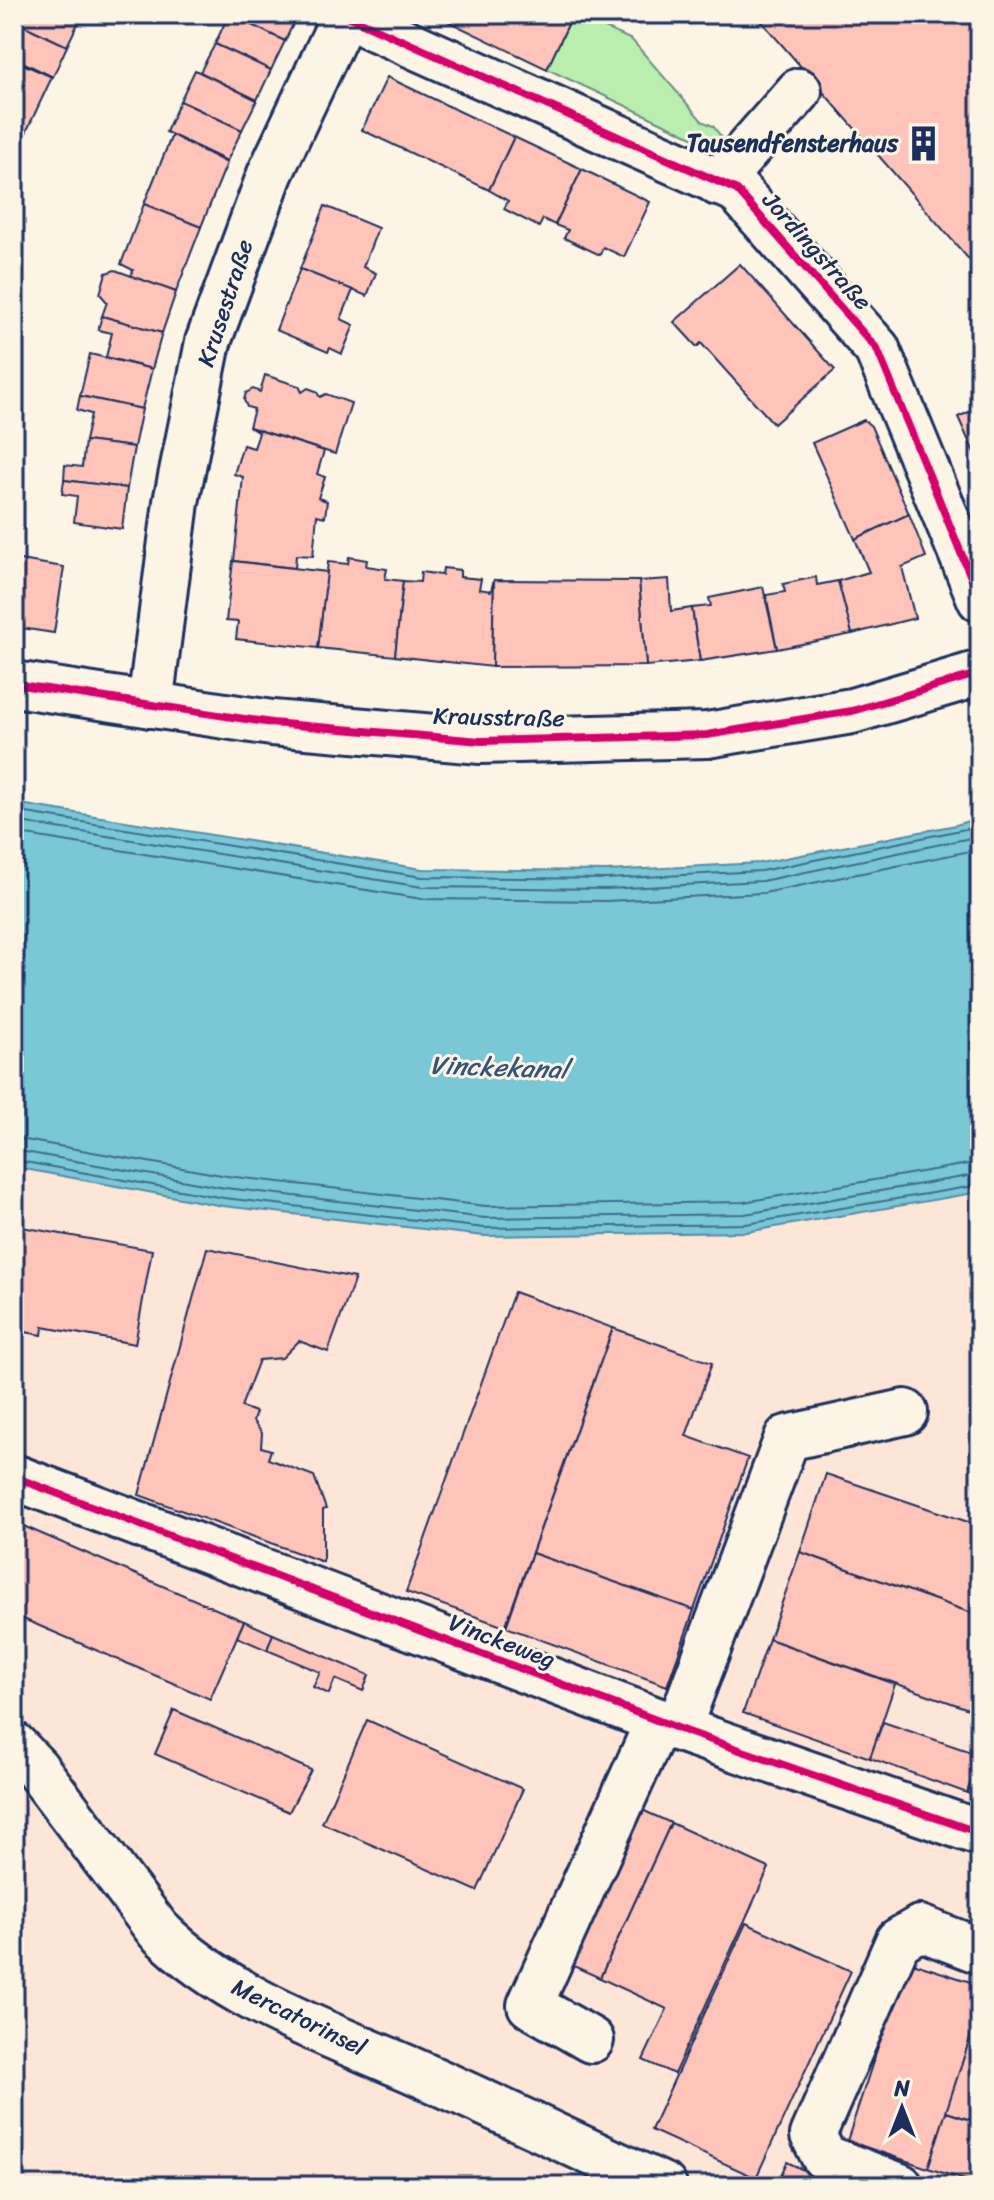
<svg xmlns="http://www.w3.org/2000/svg" width="994" height="2200" font-family="Sriracha,sans-serif">
<rect width="100%" height="100%" fill="#fcf5e5"/>
<filter id="ink" filterUnits="userSpaceOnUse"><feTurbulence type="fractalNoise" baseFrequency=".0125" numOctaves="2"/><feDisplacementMap in="SourceGraphic" scale="16" xChannelSelector="R" yChannelSelector="G"/><feConvolveMatrix kernelMatrix="1 2 1 2 8 2 1 2 1" color-interpolation-filters="sRGB"/></filter>
<g filter="url(#ink)">
<!-- built -->
<polygon fill="#fde6d8" points="14,1167 223,1206 484,1236 746,1232 980,1192 980,2186 14,2186"/>
<!-- green -->
<polygon fill="#b9eeaf" stroke="#6a8e86" stroke-width="2" points="573,14 596,14 592,22 632,40 702,121 713,126 732,151 731,155 547,69"/>
<!-- water -->
<polygon fill="#7ac8d6" stroke="#548ba6" stroke-width="2" points="14,803 422,869 606,871 760,863 956,825 980,817 980,1192 746,1232 484,1236 223,1206 14,1167"/>
<g fill="none" stroke-linecap="round" stroke-linejoin="round">
<!-- shore -->
<g stroke="#416c8e" stroke-width="2">
<polyline points="14,811 422,877 606,879 761,871 980,826"/>
<polyline points="14,821 422,887 606,889 762,881 980,836"/>
<polyline points="14,833 422,899 606,901 764,893 980,849"/>
<polyline points="14,1138 227,1176 486,1206 744,1202 980,1162"/>
<polyline points="14,1150 225,1188 485,1218 745,1214 980,1174"/>
<polyline points="14,1160 224,1198 485,1228 746,1224 980,1185"/>
</g>
</g>
<!-- building -->
<g fill="#ffc4b9" stroke="#1b2f5e" stroke-width="2">
<polygon points="14,14 79,14 82,15 67,46 14,21"/>
<polygon points="229,14 285,41 271,70 215,44"/>
<polygon points="229,14 298,14 285,41"/>
<polygon points="433,14 573,14 547,69"/>
<polygon points="755,14 980,14 980,272"/>
<polygon points="14,21 67,46 53,77 14,58"/>
<polygon points="215,44 271,70 257,100 200,72"/>
<polygon points="14,60 52,77 14,158"/>
<polygon points="195,70 257,100 242,130 180,101"/>
<polygon points="387,77 514,137 489,190 362,130"/>
<polygon points="180,101 242,130 227,161 166,132"/>
<polygon points="172,135 227,163 201,227 144,204"/>
<polygon points="514,137 582,169 555,225 543,219 539,227 504,209 508,201 489,190"/>
<polygon points="582,169 650,202 624,257 603,247 600,255 564,238 568,230 555,225"/>
<polygon points="144,204 201,227 176,292 131,276 133,270 121,264"/>
<polygon points="325,206 378,228 363,267 376,273 367,296 300,269"/>
<polygon points="740,264 835,370 774,424 701,343 697,347 674,322"/>
<polygon points="300,269 353,290 341,319 354,325 342,354 330,348 328,352 276,330"/>
<polygon points="115,270 176,292 162,333 102,316 107,302 100,294 106,273"/>
<polygon points="102,316 162,333 152,369 106,357 112,333 98,330"/>
<polygon points="90,354 152,369 142,409 80,396"/>
<polygon points="265,375 299,386 302,392 308,388 316,391 320,397 326,394 351,403 335,454 249,427 254,409 247,407 244,400 246,393 253,389 260,392"/>
<polygon points="80,396 142,409 134,447 85,441 91,414 77,410"/>
<polygon points="980,407 980,466 958,417"/>
<polygon points="864,420 871,426 909,514 855,539 812,443"/>
<polygon points="249,427 324,451 317,474 325,477 318,498 327,501 325,517 317,515 313,556 296,555 295,568 234,561 243,477 234,474 243,445 254,448 259,433"/>
<polygon points="85,441 134,447 127,488 64,480 65,465 82,467"/>
<polygon points="64,480 127,488 122,529 74,522 77,496 62,494"/>
<polygon points="909,514 926,557 902,567 915,618 852,634 838,581 869,572 855,539"/>
<polygon points="349,557 367,560 366,566 387,569 385,579 403,581 395,656 318,648 328,562 348,564"/>
<polygon points="14,559 64,567 54,633 14,627"/>
<polygon points="233,561 327,572 318,648 236,639 238,622 226,621"/>
<polygon points="443,568 460,570 460,577 481,579 479,589 491,591 494,579 492,667 395,656 403,581 420,582 421,572 442,575"/>
<polygon points="816,577 817,585 838,581 852,634 777,649 766,595 785,592 783,584"/>
<polygon points="669,579 671,611 692,608 700,661 646,666 639,581"/>
<polygon points="494,580 639,581 646,666 492,667"/>
<polygon points="763,587 777,649 700,661 692,608 711,606 709,598"/>
<polygon points="16,1226 152,1250 135,1344 43,1327 42,1335 14,1330"/>
<polygon points="207,1248 355,1278 328,1352 299,1341 282,1358 259,1360 241,1407 256,1412 253,1421 262,1433 261,1447 271,1450 268,1459 314,1476 326,1509 323,1510 323,1562 139,1495"/>
<polygon points="514,1292 613,1328 505,1627 406,1592"/>
<polygon points="613,1328 712,1363 686,1436 748,1458 694,1610 532,1553"/>
<polygon points="826,1474 980,1526 980,1616 800,1552"/>
<polygon points="14,1522 244,1621 210,1699 14,1615"/>
<polygon points="800,1552 980,1616 980,1713 769,1639"/>
<polygon points="532,1553 694,1610 667,1686 506,1627"/>
<polygon points="244,1621 273,1634 267,1650 237,1637"/>
<polygon points="273,1634 369,1675 363,1691 335,1679 329,1694 313,1687 320,1672 267,1650"/>
<polygon points="769,1639 895,1684 870,1758 743,1713"/>
<polygon points="174,1710 311,1770 289,1812 155,1754"/>
<polygon points="367,1720 523,1789 477,1891 322,1823"/>
<polygon points="883,1722 980,1755 967,1793 870,1758"/>
<polygon points="980,1755 980,1798 967,1793"/>
<polygon points="640,1809 671,1823 600,1978 569,1964"/>
<polygon points="671,1823 769,1868 674,2074 643,2060 667,2009 600,1978"/>
<polygon points="746,1923 851,1971 756,2178 651,2130"/>
<polygon points="906,1961 980,1985 980,2008 928,2168 847,2141"/>
<polygon points="980,2008 980,2123 946,2112"/>
<polygon points="946,2112 980,2123 980,2185 928,2168"/>
<polygon points="787,2162 816,2176 811,2186 776,2186"/>
</g>
<g fill="none" stroke-linecap="round" stroke-linejoin="round">
<defs>
<g id="minor">
<polyline points="345,15 737,190 877,349 980,599"/>
<polyline points="718,183 799,91"/>
<polyline points="14,684 272,723 481,741 707,735 852,711 980,673"/>
<polyline points="150,705 176,502 208,342 270,174 345,14"/>
<polyline points="14,1477 688,1732 980,1833"/>
<polyline points="678,1729 787,1438 905,1412"/>
<path d="M14,1745L36,1768L158,1930C227,1999 327,2033 414,2071C498,2108 580,2148 664,2186"/>
<polyline points="591,2040 530,2005 658,1721"/>
<polyline points="900,2186 824,2157 813,2135 898,1941 920,1928 980,1951"/>
</g>
</defs>
<!-- minor casing -->
<use href="#minor" stroke="#1b2f5e" stroke-width="50"/>
<!-- minor -->
<use href="#minor" stroke="#fcf5e5" stroke-width="44"/>
<defs>
<g id="cycleway">
<polyline points="345,15 737,190 877,349 980,599"/>
<polyline points="14,684 272,723 481,741 707,735 852,711 980,673"/>
<polyline points="14,1477 688,1732 980,1833"/>
</g>
</defs>
<!-- cycleway casing -->
<use href="#cycleway" stroke="#fcf5e5" stroke-width="13"/>
<!-- cycleway -->
<use href="#cycleway" stroke="#d6006c" stroke-width="8"/>
</g>
</g>
<!-- icons -->
<defs>
<symbol id="building-bare" viewBox="-9 -9 18 18"><path d="M-4-6H4V6H1V3H-1V6H-4ZM-2.5-4.3h1.7v1.8h-1.7ZM.8-4.3h1.7v1.8H.8ZM-2.5-1h1.7V.8h-1.7ZM.8-1h1.7V.8H.8Z" fill="#1b2f5e" stroke="#fcf5e5" stroke-width="2.5" paint-order="stroke"/></symbol>
</defs>
<g fill-rule="evenodd">
<use href="#building-bare" x="898" y="118" width="51" height="51"/>
</g>
<g text-anchor="middle" stroke-width="6" stroke-linejoin="round" paint-order="stroke">
<!-- poi labels -->
<g font-size="24" font-weight="bold" fill="#1b2f5e" stroke="#fcf5e5" text-anchor="end">
<text x="898" y="151">Tausendfensterhaus</text>
</g>
<!-- street labels -->
<g font-size="24" fill="#1b2f5e" stroke="#fcf5e5">
<text transform="translate(817 251) rotate(48)" y="8">Jordingstraße</text>
<text transform="translate(225 303) rotate(-72)" y="8">Krusestraße</text>
<text transform="translate(499 717) rotate(1)" y="8">Krausstraße</text>
<text transform="translate(502 1641) rotate(21)" y="8">Vinckeweg</text>
<text transform="translate(299 2017) rotate(26)" y="8">Mercatorinsel</text>
</g>
<!-- water labels -->
<g font-size="26" font-style="italic" fill="#33557c" stroke="#fcf5e5">
<text transform="translate(499 1067) rotate(2)" y="9">Vinckekanal</text>
</g>
</g>
<!-- margin -->
<rect width="994" height="2200" fill="none" stroke="#fcf5e5" stroke-width="48"/>
<rect x="24" y="24" width="946" height="2152" fill="none" stroke="#1b2f5e" stroke-width="3" filter="url(#ink)"/>
<!-- north arrow -->
<g transform="translate(902 2108)" stroke="#fcf5e5" stroke-width="6" paint-order="stroke">
<path d="M0-6L14 30L0 20L-14 30Z" fill="#1b2f5e"/>
<text y="-12" font-size="22" font-weight="bold" text-anchor="middle" fill="#1b2f5e">N</text>
</g>
</svg>
